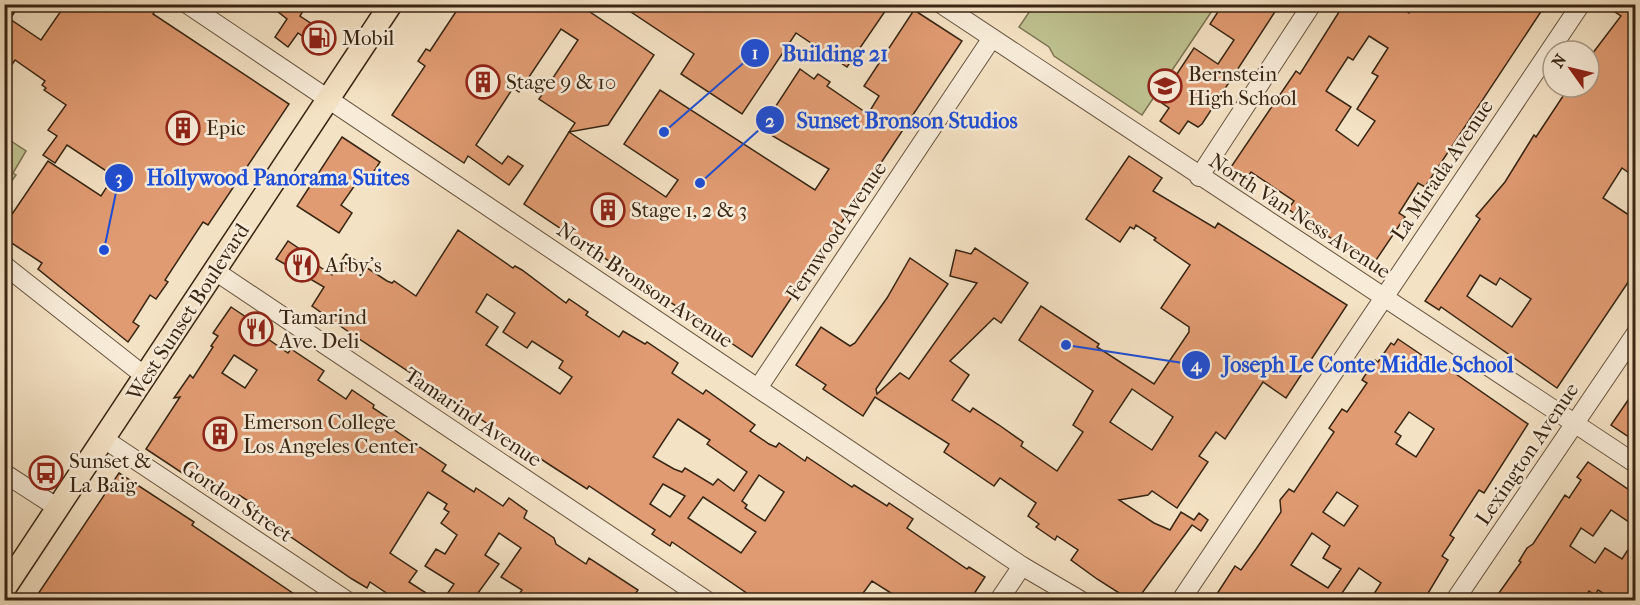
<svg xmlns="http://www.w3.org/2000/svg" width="1640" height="605" font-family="'IM FELL French Canon',serif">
<rect width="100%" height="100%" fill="#f4e2c4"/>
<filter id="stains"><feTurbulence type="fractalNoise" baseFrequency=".00333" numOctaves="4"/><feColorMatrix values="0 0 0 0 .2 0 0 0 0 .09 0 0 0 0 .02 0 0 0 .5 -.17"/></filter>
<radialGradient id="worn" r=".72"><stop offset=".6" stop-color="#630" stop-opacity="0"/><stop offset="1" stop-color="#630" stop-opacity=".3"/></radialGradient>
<!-- green -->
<g fill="#bfc291" stroke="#7c7452" stroke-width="1.5">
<polygon points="1034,5 1034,4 1216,5 1142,115 1054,56 1049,47 1019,27"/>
<polygon points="5,137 26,151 13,173 16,175 11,182 8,180 5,184"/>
</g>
<!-- building -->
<g fill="#e19b72" stroke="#382513" stroke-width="1.5" fill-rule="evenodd">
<polygon points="4,4 20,4 10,19 41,40 61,11 51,4 153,4 151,8 155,11 153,14 289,104 208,225 203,222 165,280 168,282 156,299 150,295 133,322 139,326 128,342 38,269 42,263 4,238 4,226 48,161 101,196 114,176 67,145 55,163 43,155 57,136 48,130 66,105 44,90 46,88 42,85 45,81 15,60 4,76"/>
<polygon points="281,4 307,4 300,16 330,36 321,49 298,33 288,47 275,37 287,19 277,11"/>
<polygon points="461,4 578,4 654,55 608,125 569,132 575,123 539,99 578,40 561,29 519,92 513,88 476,145 502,164 508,156 523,166 509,185 468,156 464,163 392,115 425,66 418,61 426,49 430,51"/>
<polygon points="619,4 890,4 847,67 796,33 742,114 681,74 694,54"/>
<polygon points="1223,4 1280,4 1202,124 1198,127 1188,121 1179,134 1160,121 1169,108 1159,101 1194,48 1218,64 1234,40 1210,24"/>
<path d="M1344,4L1397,5L1409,13L1414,4H1546L1425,187L1418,183L1399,213L1405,217L1372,266L1288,209L1294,201L1251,172L1245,181L1229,170L1296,71L1300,74ZM1369,36L1388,48L1372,73L1378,76L1357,109L1375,121L1358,146L1336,130L1351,107L1326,91L1348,57L1353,60Z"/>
<path d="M1620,4H1635V177L1622,168L1603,198L1635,219V272L1557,388L1441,307L1439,310L1425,301L1480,219L1476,216L1505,182L1534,135L1536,137L1569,87H1589V58L1621,16L1615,12ZM1480,275L1496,285L1500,278L1531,299L1512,327L1467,296Z"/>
<polygon points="914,10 962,41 752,357 524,204 569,132 666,197 678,180 624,144 660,90 815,190 829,169 761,129 800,69 814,79 818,74 830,82 827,86 868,114 879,96 864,86"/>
<polygon points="342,137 380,162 369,179 362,175 341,205 352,213 339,233 297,206"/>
<path d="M1129,156L1162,178L1153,191L1215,228L1218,223L1347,305L1286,398L1263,382L1225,439L1216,432L1199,456L1208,462L1177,508L1152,491L1148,495L1119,500L1154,523L1170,530L1181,512L1194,520L1199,513L1208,520L1201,531L1192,525L1137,600H1130L1097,579L1071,560L1078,550L1057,536L1055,540L1036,527L1039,524L1028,516L1036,503L1000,478L994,486L944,452L949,444L875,397L863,416L823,389L826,385L796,365L821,327L850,346L855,343L887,298L910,258L948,284L876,389L877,394L900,373L909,379L977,283L950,276L956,250L971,254L975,248L1028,283L1001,323L994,318L950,361L969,375L952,400L970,412L973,408L999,425L1023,442L1021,446L1057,471L1083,432L1073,425L1093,391L1019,340L1041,306L1099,344L1097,347L1154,384L1189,332V327L1161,308L1190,265L1154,240L1156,238L1136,225L1134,229L1130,227L1120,242L1086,219ZM1132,389L1173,417L1152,450L1110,422Z"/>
<path d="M458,230L513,268L515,266L522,270L566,303L569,299L588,312L586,315L619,337L623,331L645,344L647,342L678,363L672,373L703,394L706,390L755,425L750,431L769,444L776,447L779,443L805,461L807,457L852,487L854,485L887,506L889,503L913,519L907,528L967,569L969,567L985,577L970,600H902L872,581L858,600H757L672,542L670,546L652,534L655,530L589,486L587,489L550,465L353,335L312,306L324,287L276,259L288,241L313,258L311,261L332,275L346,254L387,281L392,283L394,281L416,296ZM487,294L515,313L503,332L527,348L532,341L563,361L559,368L572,377L560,394L486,345L498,327L476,312ZM678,419L710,440L707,444L747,472L734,491L718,479L713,485L685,468L682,472L674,469L653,457ZM759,475L784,492L765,521L745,508L747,505L742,501ZM663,484L685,496L670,517L650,504ZM703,497L756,532L741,553L688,518Z"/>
<path d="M231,307L264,329L261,334L288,353L291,349L324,371L318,380L346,399L352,390L374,405L373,408L396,423L393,429L446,465L442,471L474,492L476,488L503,506L509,498L527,511L524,518L554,538L556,544L586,564L589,558L638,590L631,600H515L522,590L501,577L521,548L499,533L485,555L499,564L473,600H443L454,584L425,566L436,549L445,554L457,535L441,523L449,512L444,509L447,504L428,492L390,553L417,571L409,582L437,600H397L370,582L367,588L352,579L259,515L261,509L239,495L232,506L146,449L180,397L174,398L190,375L193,378L213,347L211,346L218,336L213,333ZM234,355L257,370L245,388L222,373Z"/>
<path d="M1398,339L1438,366L1440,363L1528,424L1484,493L1479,490L1450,535L1454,538L1442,556L1448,560L1424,600H1370L1381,583L1359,568L1340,596L1347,600H1213L1235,566L1241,570L1256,549L1281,512L1280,500L1289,489L1294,492L1334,432L1329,428L1342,409L1347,412L1367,383L1362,380L1375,360L1378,362L1391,343L1394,345ZM1409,412L1434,429L1416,457L1396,444L1401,436L1395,432ZM1337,492L1358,506L1344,526L1323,512ZM1312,533L1330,546L1323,558L1341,569L1328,588L1291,565Z"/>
<polygon points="1635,390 1635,441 1611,425"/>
<polygon points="1588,462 1635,494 1635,526 1611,510 1593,536 1581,528 1570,546 1595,563 1605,548 1622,559 1635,539 1635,600 1627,594 1623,600 1614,600 1598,590 1595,595 1589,591 1583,600 1568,595 1564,600 1494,600 1521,562 1519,561 1527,548 1533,544 1565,495 1569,498 1581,480 1577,477"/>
<polygon points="119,473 194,522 192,525 303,600 34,600"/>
</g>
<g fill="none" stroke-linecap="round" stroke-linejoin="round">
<defs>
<g id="minor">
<polyline points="187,4 1022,566 1080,600"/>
<polyline points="941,4 1636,464"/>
<polyline points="1199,177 1312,4"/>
<polyline points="4,265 146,377"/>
<polyline points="215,271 706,600"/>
<polyline points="758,388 992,38"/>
<polyline points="104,439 346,600"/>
<polyline points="4,473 58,508"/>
<polyline points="999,600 1022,566"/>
<polyline points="1181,600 1581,4"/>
<polyline points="1455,600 1636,333"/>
</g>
<polyline id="major" points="4,589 391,4"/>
</defs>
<!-- minor casing -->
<use href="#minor" stroke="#67543f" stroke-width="20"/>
<!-- major casing -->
<use href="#major" stroke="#382513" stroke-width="25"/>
<!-- minor -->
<use href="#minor" stroke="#f8ecd9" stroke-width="18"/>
<!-- major -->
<use href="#major" stroke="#f4e2c4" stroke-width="22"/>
</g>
<!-- icons -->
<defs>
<symbol id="fuel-ring" viewBox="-11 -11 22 22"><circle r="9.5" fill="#f8ecd9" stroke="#8f2418" stroke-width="1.5"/><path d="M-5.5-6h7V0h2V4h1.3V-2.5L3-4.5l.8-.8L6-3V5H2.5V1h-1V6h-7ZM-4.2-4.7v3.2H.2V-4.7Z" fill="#8f2418"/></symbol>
<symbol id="building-ring" viewBox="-11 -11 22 22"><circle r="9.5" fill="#f8ecd9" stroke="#8f2418" stroke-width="1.5"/><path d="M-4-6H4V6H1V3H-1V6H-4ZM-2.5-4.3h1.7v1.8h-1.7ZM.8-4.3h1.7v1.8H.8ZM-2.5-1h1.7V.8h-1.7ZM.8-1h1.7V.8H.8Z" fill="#8f2418"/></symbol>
<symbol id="school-ring" viewBox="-11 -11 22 22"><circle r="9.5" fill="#f8ecd9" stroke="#8f2418" stroke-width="1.5"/><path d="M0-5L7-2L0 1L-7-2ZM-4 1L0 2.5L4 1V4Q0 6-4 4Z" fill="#8f2418"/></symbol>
<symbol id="restaurant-ring" viewBox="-11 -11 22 22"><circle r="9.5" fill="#f8ecd9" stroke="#8f2418" stroke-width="1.5"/><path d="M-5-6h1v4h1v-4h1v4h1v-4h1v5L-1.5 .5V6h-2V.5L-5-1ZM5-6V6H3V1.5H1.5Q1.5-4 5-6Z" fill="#8f2418"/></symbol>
<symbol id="bus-ring" viewBox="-11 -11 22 22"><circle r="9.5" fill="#f8ecd9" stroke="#8f2418" stroke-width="1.5"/><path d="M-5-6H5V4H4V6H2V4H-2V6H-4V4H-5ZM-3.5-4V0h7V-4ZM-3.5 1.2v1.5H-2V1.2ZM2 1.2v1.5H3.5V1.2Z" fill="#8f2418"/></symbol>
</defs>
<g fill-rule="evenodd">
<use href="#fuel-ring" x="300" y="19" width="38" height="38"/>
<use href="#building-ring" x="464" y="63" width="38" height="38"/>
<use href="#school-ring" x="1146" y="67" width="38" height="38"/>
<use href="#building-ring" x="164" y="109" width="38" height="38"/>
<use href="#building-ring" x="589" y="191" width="38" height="38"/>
<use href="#restaurant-ring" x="283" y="246" width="38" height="38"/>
<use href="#restaurant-ring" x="237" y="310" width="38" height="38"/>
<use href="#building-ring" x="201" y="415" width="38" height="38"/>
<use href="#bus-ring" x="27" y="454" width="38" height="38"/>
</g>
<g text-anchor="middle" stroke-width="5" stroke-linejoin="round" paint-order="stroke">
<!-- poi labels -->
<g font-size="21" fill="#382513" stroke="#f8ecd9" text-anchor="start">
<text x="342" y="45">Mobil</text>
<text x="1188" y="81">Bernstein<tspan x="1188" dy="24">High School</tspan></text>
<text x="506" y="89">Stage 9 &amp; 10</text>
<text x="206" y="135">Epic</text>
<text x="631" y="217">Stage 1, 2 &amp; 3</text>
<text x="325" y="272">Arby's</text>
<text x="279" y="324">Tamarind<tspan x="279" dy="24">Ave. Deli</tspan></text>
<text x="243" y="429">Emerson College<tspan x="243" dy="24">Los Angeles Center</tspan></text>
<text x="69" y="468">Sunset &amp;<tspan x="69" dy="24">La Baig</tspan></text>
</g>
<!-- street labels -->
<g font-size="21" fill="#382513" stroke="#f8ecd9">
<text transform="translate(1442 170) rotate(-56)" y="7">La Mirada Avenue</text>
<text transform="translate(1300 216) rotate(33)" y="7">North Van Ness Avenue</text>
<text transform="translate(836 231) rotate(-56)" y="7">Fernwood Avenue</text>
<text transform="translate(645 285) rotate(34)" y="7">North Bronson Avenue</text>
<text transform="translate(188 312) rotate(-57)" y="7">West Sunset Boulevard</text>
<text transform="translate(473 417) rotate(34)" y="7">Tamarind Avenue</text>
<text transform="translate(1527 454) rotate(-56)" y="7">Lexington Avenue</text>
<text transform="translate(237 501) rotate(34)" y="7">Gordon Street</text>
</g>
</g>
<!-- callouts -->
<path fill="none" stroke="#1d4ed8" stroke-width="2" d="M664 132L755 53M700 183L770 120M104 250L119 178M1066 345L1196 365"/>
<g fill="#1d4ed8" stroke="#f8ecd9" stroke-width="2">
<circle cx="664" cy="132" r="6"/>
<circle cx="700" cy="183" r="6"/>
<circle cx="104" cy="250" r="6"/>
<circle cx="1066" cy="345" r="6"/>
<circle cx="755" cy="53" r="15"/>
<circle cx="770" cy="120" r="15"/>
<circle cx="119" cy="178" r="15"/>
<circle cx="1196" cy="365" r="15"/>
</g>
<g font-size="18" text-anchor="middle" font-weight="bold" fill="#fff">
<text x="755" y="59">1</text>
<text x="770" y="127">2</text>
<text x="119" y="184">3</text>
<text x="1196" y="371">4</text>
</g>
<g font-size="22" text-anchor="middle" font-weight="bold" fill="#1d4ed8" stroke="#f8ecd9" stroke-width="5" stroke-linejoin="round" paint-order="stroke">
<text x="835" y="61">Building 21</text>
<text x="907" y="128">Sunset Bronson Studios</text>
<text x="278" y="185">Hollywood Panorama Suites</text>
<text x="1368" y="372">Joseph Le Conte Middle School</text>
</g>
<!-- margin -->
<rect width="1640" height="605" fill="none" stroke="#f4e2c4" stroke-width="24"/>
<rect x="6" y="6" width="1628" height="593" fill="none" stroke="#382513" stroke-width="3"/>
<rect x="12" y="12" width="1616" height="581" fill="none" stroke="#382513" stroke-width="1.5"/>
<!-- north arrow -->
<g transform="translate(1571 69) rotate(304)"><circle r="28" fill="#f8ecd9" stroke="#ab9c8a" stroke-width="1.5"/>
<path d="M0-4.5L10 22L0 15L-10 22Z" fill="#8f2418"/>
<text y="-9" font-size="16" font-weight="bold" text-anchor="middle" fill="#382513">N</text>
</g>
<rect width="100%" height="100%" filter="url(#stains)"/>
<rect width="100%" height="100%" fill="url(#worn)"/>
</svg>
